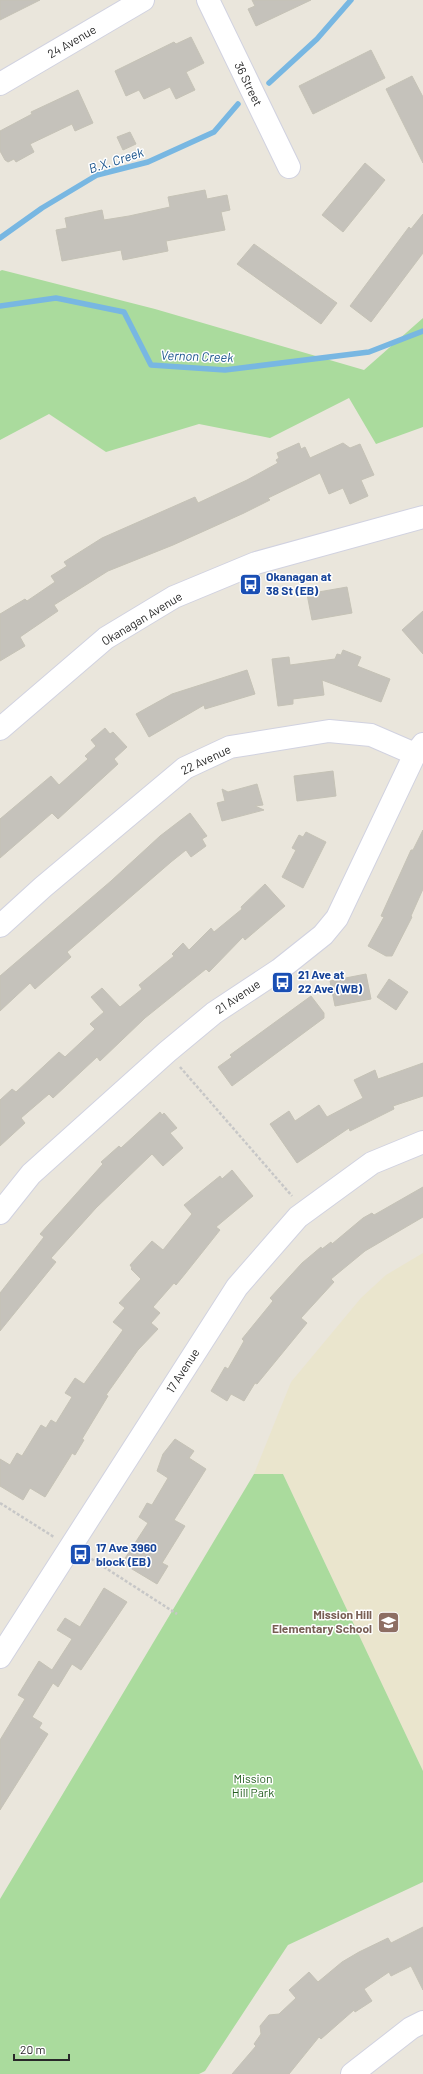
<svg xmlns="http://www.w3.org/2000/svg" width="423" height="2074" font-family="Barlow,sans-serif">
<rect width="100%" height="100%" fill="#eae6dc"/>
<!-- education -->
<polygon fill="#eae5cd" points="423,1253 423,1771 283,1474 254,1474 291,1382 361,1298 386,1275"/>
<!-- green -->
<g fill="#aadb9d">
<polygon points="2,270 155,309 364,370 423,318 423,427 376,444 349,398 270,438 199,424 106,452 49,414 0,440 0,271"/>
<polygon points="254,1474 283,1474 423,1771 423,1882 288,1945 205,2071 199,2074 0,2074 0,1899"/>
</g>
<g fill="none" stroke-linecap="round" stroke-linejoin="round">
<!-- stream -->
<g stroke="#78b7e2" stroke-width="5.5">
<polyline points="269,83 317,39 351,0"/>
<polyline points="0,238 42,208 97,175 148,162 214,132 238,104"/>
<polyline points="0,306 56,298 124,312 151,365 225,370 369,352 423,331"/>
</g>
</g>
<!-- building -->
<g fill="#c5c2bb" stroke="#c5c2b6">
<polygon points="0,0 40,0 0,20"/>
<polygon points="252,0 311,0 256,26 248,9 255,6"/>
<polygon points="191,37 204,63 186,72 195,90 176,99 170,87 144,99 139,90 126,96 115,71 174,42 176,44"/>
<polygon points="371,50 385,78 313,114 299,86"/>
<polygon points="412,76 423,97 423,163 386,89"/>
<polygon points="78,90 93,123 75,131 72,124 30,144 34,152 16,162 14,159 8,162 5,160 0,151 0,131 32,114 31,112"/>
<polygon points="130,132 136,144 123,150 117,137"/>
<polygon points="365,163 385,180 343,232 322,215"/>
<polygon points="205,190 207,199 227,195 230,210 221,212 225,230 166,241 168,251 123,260 121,250 62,261 56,230 67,228 65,218 102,210 104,220 129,216 170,207 168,197"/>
<polygon points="423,214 423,253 371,322 350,306 409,227 411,229"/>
<polygon points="254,244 337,303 321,324 237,264"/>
<polygon points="299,443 301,449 305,447 310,458 343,443 350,448 360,444 374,475 361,480 368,496 350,504 343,488 329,494 320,473 268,498 270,500 244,513 173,545 108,571 54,605 58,611 20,637 25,646 0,661 0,614 25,599 27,601 55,582 51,576 67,566 64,562 102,538 195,497 198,503 247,480 278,463 276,460 279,458 277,453"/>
<polygon points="347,587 352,613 312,620 307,594"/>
<polygon points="423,611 423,654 402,630"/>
<polygon points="343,650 361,657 357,666 390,679 381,702 322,680 324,695 293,699 293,704 278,706 272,659 289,657 290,665 335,659 337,654 341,655"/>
<polygon points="247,670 255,694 205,709 204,705 149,737 136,714 172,694"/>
<polygon points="105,728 110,734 113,732 127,747 114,759 118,764 58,819 52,813 0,858 0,819 51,776 59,785 88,759 85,756 96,746 91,740"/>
<polygon points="333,771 336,796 297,801 294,776"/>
<polygon points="257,784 263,805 255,806 264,810 222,821 217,803 225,801 222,789 228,792"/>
<polygon points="190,813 207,836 202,839 206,846 191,857 186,850 171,862 67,952 71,957 35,989 30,983 0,1011 0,976 111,881 160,836"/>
<polygon points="423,830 423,889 411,916 412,917 392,956 386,956 368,946 384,917 381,916 411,850 413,850"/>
<polygon points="306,832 326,842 303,888 282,877 296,850 292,848 299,835 303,837"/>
<polygon points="265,884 285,906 245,940 243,937 209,972 206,969 145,1018 100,1061 97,1057 53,1098 49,1094 21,1118 25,1123 0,1146 0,1100 12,1089 16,1092 59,1052 65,1057 95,1029 90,1024 104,1012 91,997 102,988 120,1007 142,989 139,985 174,956 172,954 183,943 189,950 211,928 214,932 242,909 241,907"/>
<polygon points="366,974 371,999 335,1006 330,981"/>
<polygon points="389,979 408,992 396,1010 377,997"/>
<polygon points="311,996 324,1013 324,1018 232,1086 218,1067 232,1057 230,1055"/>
<polygon points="423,1063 423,1096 393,1106 394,1109 350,1131 349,1128 297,1163 270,1124 289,1111 295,1121 319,1105 327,1117 363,1098 354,1080 375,1070 378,1079"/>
<polygon points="160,1112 162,1115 164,1113 177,1128 170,1133 183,1148 163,1166 152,1154 96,1208 51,1258 56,1262 0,1331 0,1293 44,1237 40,1234 103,1164 101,1162 119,1146 121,1148"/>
<polygon points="232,1170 253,1196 216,1227 220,1230 185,1274 176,1285 174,1283 153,1307 160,1313 151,1323 158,1329 138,1350 106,1395 108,1396 82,1439 84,1440 75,1455 72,1453 70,1457 45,1497 30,1488 23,1500 0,1486 0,1459 10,1465 17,1453 22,1456 41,1425 46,1428 51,1420 56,1423 72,1397 65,1393 75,1378 84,1384 123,1330 113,1322 125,1308 119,1303 141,1279 131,1269 132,1268 130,1265 152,1241 163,1250 192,1214 184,1205 220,1176 222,1179"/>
<polygon points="423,1187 423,1217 365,1251 331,1279 334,1282 301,1318 307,1323 257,1384 255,1383 244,1401 231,1394 227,1401 211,1391 225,1367 228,1369 244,1341 242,1339 273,1301 270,1298 302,1263 321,1247 322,1249 331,1242 332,1244 363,1218 372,1213 374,1215"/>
<polygon points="175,1439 194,1451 189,1458 206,1469 174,1520 185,1526 162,1563 168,1566 157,1584 122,1563 148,1523 139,1517 147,1503 152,1505 168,1478 157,1471 163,1454"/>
<polygon points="104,1588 127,1602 81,1670 72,1664 58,1687 53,1683 32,1717 42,1723 39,1728 48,1734 0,1810 0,1740 25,1699 18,1695 39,1661 52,1670 72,1639 57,1630 65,1618 80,1627"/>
<polygon points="423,1927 423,1990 411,1966 391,1976 389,1972 364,1989 372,2001 355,2012 354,2010 321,2039 319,2037 289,2074 232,2074 256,2046 254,2044 261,2034 260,2026 269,2015 279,2014 296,1998 289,1990 309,1972 318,1982 342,1962 359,1952 388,1938 391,1943"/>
</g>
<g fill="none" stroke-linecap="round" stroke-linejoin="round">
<defs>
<g id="minor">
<polyline points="208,0 289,167"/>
<polyline points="0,84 143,0"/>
<polyline points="0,729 106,638 174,597 256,563 423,517"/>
<polyline points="0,926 43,887 185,768 230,747 329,731 371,735 415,754"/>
<polyline points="0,1213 31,1174 167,1052 214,1013 279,970 323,935 337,918 415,754 423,744"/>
<polyline points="0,1657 237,1287 298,1217 372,1163 423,1142"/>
<polyline points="352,2074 411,2028 423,2022"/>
</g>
</defs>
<!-- minor casing -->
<use href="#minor" stroke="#d1d2e0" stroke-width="24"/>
<!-- path -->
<g stroke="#c7c7c7" stroke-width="2.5" stroke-dasharray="3 2" stroke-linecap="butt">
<polyline points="180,1067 292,1196"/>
<polyline points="0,1503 54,1537"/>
<polyline points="87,1556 177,1614"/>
</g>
<!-- minor -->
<use href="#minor" stroke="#fff" stroke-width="22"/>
</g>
<!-- icons -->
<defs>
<symbol id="bus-square" viewBox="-11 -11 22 22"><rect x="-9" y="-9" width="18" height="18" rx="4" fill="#1a4fb4" stroke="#fff"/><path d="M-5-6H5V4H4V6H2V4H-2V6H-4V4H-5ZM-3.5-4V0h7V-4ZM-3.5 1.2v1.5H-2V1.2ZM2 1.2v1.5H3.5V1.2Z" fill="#fff"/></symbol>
<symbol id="school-square" viewBox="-11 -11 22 22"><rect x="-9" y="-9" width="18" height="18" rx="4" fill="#8d6e63" stroke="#fff"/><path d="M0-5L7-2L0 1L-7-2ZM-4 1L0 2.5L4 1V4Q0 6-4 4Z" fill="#fff"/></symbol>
</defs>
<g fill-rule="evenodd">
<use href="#bus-square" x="238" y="572" width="25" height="25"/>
<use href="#bus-square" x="270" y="970" width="25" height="25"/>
<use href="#bus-square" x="68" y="1542" width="25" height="25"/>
<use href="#school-square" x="376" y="1610" width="25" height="25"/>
</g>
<g text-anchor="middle" stroke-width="3" stroke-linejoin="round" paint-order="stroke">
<!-- street labels -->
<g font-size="12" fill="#292929" stroke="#fff">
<text transform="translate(72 42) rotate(-30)" y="4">24 Avenue</text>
<text transform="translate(248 84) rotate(64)" y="4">36 Street</text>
<text transform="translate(142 619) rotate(-31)" y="4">Okanagan Avenue</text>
<text transform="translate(206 760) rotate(-25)" y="4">22 Avenue</text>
<text transform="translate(238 997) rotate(-34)" y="4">21 Avenue</text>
<text transform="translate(183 1371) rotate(-57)" y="4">17 Avenue</text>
</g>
<!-- transit labels -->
<g font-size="12" font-weight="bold" fill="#164399" stroke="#fff" text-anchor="start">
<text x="266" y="581">Okanagan at<tspan x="266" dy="14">38 St (EB)</tspan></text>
<text x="298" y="979">21 Ave at<tspan x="298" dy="14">22 Ave (WB)</tspan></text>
<text x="96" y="1552">17 Ave 3960<tspan x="96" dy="14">block (EB)</tspan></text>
</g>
<!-- education labels -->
<g font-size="12" font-weight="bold" fill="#785e54" stroke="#fff" text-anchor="end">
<text x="372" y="1619">Mission Hill<tspan x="372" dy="14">Elementary School</tspan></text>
</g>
<!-- park labels -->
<g font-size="12" fill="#245e20" stroke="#fff">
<text x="253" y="1783">Mission<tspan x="253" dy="14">Hill Park</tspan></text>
</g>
<!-- water labels -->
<g font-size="13" font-style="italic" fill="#1a548c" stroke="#fff">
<text transform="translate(116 160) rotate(-18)" y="5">B.X. Creek</text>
<text transform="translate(197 356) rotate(2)" y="5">Vernon Creek</text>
</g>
</g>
<!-- scale -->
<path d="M14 2054v6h55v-6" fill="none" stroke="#292929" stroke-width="2"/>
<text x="20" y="2054" font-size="12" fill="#292929" stroke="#ffffff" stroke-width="3" paint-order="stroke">20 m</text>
</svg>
